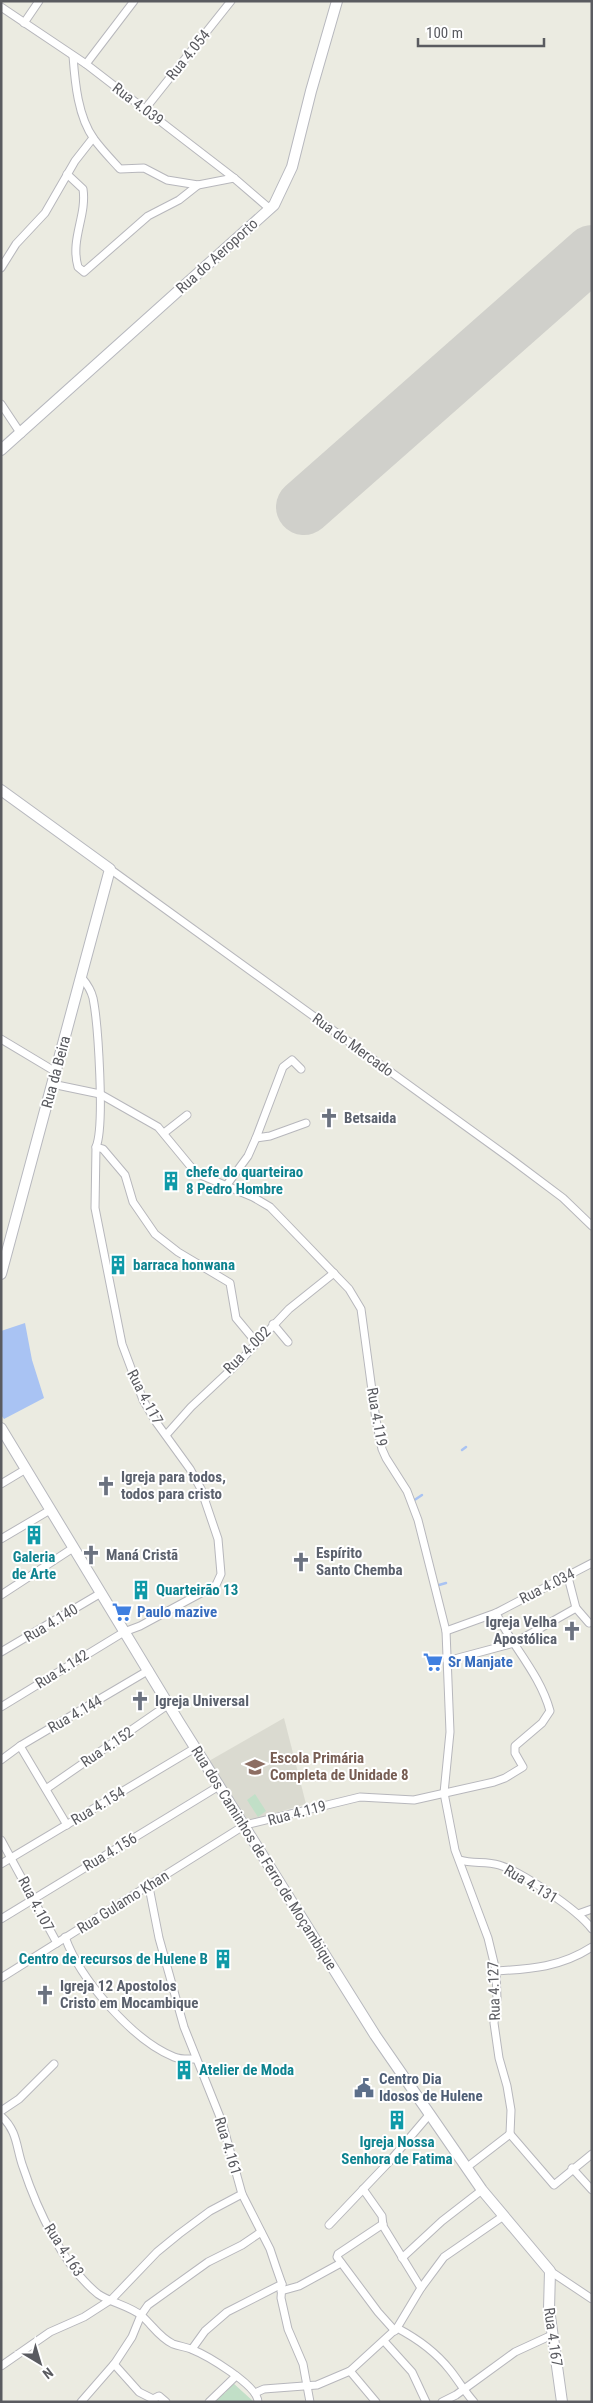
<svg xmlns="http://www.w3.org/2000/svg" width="593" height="2403" font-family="'Roboto Condensed',sans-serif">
<rect width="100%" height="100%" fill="#ebebe1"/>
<!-- education -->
<polygon fill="#dadad0" points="284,1718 306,1804 248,1821 209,1761"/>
<!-- green -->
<g fill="#c1dfc7">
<polygon points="255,1794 266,1811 258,1817 247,1800"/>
<polygon points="233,2383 254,2402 202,2402 225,2393"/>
</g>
<!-- water -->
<polygon fill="#a9c3f3" points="25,1323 32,1360 44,1398 4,1419 1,1415 1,1331"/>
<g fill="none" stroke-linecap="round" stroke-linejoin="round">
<!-- stream -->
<g stroke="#a9c3f3" stroke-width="2.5">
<polyline points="462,1450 466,1447"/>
<polyline points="413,1501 422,1495"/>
<polyline points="439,1585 446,1583"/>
</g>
<!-- runway -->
<polyline stroke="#d0d0cb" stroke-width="56" points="304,507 592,253"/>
<defs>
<g id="street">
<polyline points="1,7 86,64 234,178 270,209"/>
<polyline points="24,23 39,1"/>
<path d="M73,56C75,83 78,117 94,139C102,150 111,159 120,169L144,168L167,180L198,185L234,178"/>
<polyline points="86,64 134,1"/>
<polyline points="145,109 231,1"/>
<path d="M67,174L83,189C87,216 70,239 78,267L84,272L148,216L179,200L198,185"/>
<polyline points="1,268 16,244 45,213 75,161 93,138"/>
<polyline points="1,404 21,434"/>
<polyline points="110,869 511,1159 563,1198 592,1226"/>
<polyline points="1,1039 56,1072"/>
<polyline points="301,1069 292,1060 283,1067 256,1138 270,1136 306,1123"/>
<polyline points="52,1084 100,1094 158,1127 196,1173 253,1197 270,1207 349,1289 361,1309 376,1420 382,1449 386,1458 407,1491 418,1520 446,1631 450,1732 444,1793 455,1850 488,1938 496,1971 497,1999 494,2023 499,2058 507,2086 511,2110 510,2134"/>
<polyline points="164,1133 187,1115"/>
<polyline points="96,1147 103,1149 125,1175 133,1202 155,1234 178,1252 230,1283 236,1318 256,1342"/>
<polyline points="226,1186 248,1156 256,1138"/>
<polyline points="273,1324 288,1342"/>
<polyline points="167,1434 191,1407 238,1363 289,1309 334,1273"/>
<polyline points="1,1484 26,1469"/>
<polyline points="1,1539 50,1510"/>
<polyline points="568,1577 576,1608 589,1623"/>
<polyline points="1,1595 73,1548"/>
<polyline points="446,1631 496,1613 592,1563"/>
<polyline points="1,1652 101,1593"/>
<polyline points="447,1661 514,1643 576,1608"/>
<path d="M1,1707L124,1632L140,1626L216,1585L221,1574L218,1539L201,1489L190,1469L156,1422L143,1400L122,1344L95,1208L96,1147C105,1126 98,1023 93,998C91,990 87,984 82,978"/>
<polyline points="20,1746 67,1825"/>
<polyline points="1,1760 20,1746 149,1670"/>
<polyline points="46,1789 169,1704"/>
<polyline points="1,1840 57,1943"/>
<path d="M460,1860C472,1864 486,1861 499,1865C522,1872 578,1910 592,1929"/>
<polyline points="1,1864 195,1748"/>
<polyline points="149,1887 159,1938 184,2027 222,2122 242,2194 270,2249 276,2267 282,2284 281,2298 288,2329 303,2364 310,2402"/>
<polyline points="578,1914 592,1909"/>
<polyline points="1,1919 219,1786"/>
<path d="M65,1937C80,1979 132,2040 174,2057C181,2060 189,2059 196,2059"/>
<path d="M496,1971C532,1969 561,1967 592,1947"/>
<path d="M1,1978L245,1825L360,1797L414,1800L494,1782L505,1778L523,1767L515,1753V1746L542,1723L550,1711C540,1674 512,1646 496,1613"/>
<polyline points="1,2111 19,2099 54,2064"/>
<path d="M1,2116C18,2131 16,2148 23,2167C37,2209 63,2266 98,2294C109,2302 130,2306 142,2316C152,2325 160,2338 173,2344C179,2346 185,2347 191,2349C206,2355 258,2385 258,2402"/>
<polyline points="510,2134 554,2185 592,2154"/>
<polyline points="466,2168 510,2134"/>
<polyline points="572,2168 592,2190"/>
<polyline points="363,2189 382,2216 383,2226 421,2288"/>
<polyline points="383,2224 338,2254 337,2257 378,2312 395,2331"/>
<polyline points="329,2225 389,2162 429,2115"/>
<polyline points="402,2258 442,2221 482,2190"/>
<polyline points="550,2271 592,2299"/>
<polyline points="281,2291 299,2286 341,2263"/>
<path d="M397,2328C418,2339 435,2351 450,2370C458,2380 465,2392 474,2402"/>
<polyline points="384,2341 412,2372 426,2402"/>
<polyline points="192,2349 205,2331 227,2312 282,2284"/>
<polyline points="114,2364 139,2392 153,2399 159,2396 166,2402"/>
<polyline points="1,2366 50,2332 84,2317 112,2299 157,2252 179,2234 210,2211 242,2194"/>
<polyline points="350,2371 376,2402"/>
<polyline points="255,2393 264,2389 317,2385 350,2371 397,2328 421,2288 444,2257 502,2217"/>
<polyline points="81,2402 115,2363 132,2337 141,2315 148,2305 208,2262 242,2245 261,2232"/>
<polyline points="209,2402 236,2376"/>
<polyline points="442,2402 456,2395 515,2352 552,2335"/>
</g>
<g id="secondary">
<polyline points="1,450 274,205 292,167 311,91 337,1"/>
<polyline points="1,790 110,869 1,1274"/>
<polyline points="1,1428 179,1722 375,2035 482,2190 550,2271 549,2309 562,2402"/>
</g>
</defs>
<!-- street casing -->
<use href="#street" stroke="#b7b7bc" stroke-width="9"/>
<!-- secondary casing -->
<use href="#secondary" stroke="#b7b8be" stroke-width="12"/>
<!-- street -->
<use href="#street" stroke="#fff" stroke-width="7"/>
<!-- secondary -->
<use href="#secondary" stroke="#fff" stroke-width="10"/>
</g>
<!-- icons -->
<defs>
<symbol id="church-bare" viewBox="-9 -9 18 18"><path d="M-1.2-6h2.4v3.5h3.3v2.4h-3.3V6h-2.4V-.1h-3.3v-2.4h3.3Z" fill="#6b7280" stroke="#fff" stroke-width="2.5" paint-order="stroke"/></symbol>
<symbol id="building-bare" viewBox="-9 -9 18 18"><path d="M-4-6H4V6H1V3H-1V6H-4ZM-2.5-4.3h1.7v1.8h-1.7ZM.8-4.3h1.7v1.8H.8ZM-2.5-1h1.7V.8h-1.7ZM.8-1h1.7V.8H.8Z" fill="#0f9aa8" stroke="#fff" stroke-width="2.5" paint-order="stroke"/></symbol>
<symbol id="supermarket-bare" viewBox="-9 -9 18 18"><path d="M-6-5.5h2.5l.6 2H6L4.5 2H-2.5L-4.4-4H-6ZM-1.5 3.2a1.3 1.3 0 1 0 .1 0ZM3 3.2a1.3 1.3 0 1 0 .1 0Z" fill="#3f7fe0" stroke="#fff" stroke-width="2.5" paint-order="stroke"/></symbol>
<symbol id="school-bare" viewBox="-9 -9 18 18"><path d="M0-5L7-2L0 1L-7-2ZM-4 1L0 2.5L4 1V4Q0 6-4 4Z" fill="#8d6e63" stroke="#fff" stroke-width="2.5" paint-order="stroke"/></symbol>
<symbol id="civic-bare" viewBox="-9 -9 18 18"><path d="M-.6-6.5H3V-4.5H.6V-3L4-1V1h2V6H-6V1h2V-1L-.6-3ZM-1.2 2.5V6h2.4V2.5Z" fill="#5c6f8a" stroke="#fff" stroke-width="2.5" paint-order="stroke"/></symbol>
</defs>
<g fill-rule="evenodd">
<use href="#church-bare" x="315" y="1104" width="28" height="28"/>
<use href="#building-bare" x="157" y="1167" width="28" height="28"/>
<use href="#building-bare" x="104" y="1251" width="28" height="28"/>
<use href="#church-bare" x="92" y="1472" width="28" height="28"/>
<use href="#building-bare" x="20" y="1521" width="28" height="28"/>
<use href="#church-bare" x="77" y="1541" width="28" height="28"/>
<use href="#church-bare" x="287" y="1548" width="28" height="28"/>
<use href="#building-bare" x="127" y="1576" width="28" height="28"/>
<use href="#supermarket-bare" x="108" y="1598" width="28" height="28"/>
<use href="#church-bare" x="558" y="1617" width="28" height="28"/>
<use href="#supermarket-bare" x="419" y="1648" width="28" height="28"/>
<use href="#church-bare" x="126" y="1687" width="28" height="28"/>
<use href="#school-bare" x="241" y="1753" width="28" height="28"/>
<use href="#building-bare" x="209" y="1945" width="28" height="28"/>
<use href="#church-bare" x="31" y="1981" width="28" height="28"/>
<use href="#building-bare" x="170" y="2056" width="28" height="28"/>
<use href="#civic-bare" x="350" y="2074" width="28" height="28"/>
<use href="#building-bare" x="383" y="2106" width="28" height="28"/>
</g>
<g text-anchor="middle" stroke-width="4" stroke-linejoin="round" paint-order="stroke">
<!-- street labels -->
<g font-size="15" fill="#5a5b60" stroke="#fff">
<text transform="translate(188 55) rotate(-51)" y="5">Rua 4.054</text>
<text transform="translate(138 104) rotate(37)" y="5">Rua 4.039</text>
<text transform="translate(217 256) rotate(-42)" y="5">Rua do Aeroporto</text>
<text transform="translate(353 1045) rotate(36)" y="5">Rua do Mercado</text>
<text transform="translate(56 1072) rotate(-75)" y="5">Rua da Beira</text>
<text transform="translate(247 1350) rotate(-45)" y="5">Rua 4.002</text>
<text transform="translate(145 1397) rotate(62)" y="5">Rua 4.117</text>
<text transform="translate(377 1417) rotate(80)" y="5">Rua 4.119</text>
<text transform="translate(547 1586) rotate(-27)" y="5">Rua 4.034</text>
<text transform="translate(51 1623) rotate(-31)" y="5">Rua 4.140</text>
<text transform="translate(62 1669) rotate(-32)" y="5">Rua 4.142</text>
<text transform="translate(75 1714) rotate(-30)" y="5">Rua 4.144</text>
<text transform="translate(107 1747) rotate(-34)" y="5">Rua 4.152</text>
<text transform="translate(98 1806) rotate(-31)" y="5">Rua 4.154</text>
<text transform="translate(297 1813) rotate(-15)" y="5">Rua 4.119</text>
<text transform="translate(110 1852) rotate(-31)" y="5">Rua 4.156</text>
<text transform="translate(264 1858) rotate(58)" y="5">Rua dos Caminhos de Ferro de Moçambique</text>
<text transform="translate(531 1884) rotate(31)" y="5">Rua 4.131</text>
<text transform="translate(123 1902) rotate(-32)" y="5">Rua Gulamo Khan</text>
<text transform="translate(36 1904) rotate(62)" y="5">Rua 4.107</text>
<text transform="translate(494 1991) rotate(-92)" y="5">Rua 4.127</text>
<text transform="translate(228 2146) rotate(73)" y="5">Rua 4.161</text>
<text transform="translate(64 2250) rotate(57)" y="5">Rua 4.163</text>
<text transform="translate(553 2337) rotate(82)" y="5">Rua 4.167</text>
</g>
<!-- worship labels -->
<g font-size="15" font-weight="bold" fill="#5b616d" stroke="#fff" text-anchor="start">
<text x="344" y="1123">Betsaida</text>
<text x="121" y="1482">Igreja para todos,<tspan x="121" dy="17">todos para cristo</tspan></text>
<text x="316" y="1558">Espírito<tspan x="316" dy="17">Santo Chemba</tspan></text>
<text x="106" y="1560">Maná Cristã</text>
<text x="557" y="1627" text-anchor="end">Igreja Velha<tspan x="557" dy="17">Apostólica</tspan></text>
<text x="155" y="1706">Igreja Universal</text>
<text x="60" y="1991">Igreja 12 Apostolos<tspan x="60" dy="17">Cristo em Mocambique</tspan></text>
</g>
<!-- culture labels -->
<g font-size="15" font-weight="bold" fill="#0d838f" stroke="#fff" text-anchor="start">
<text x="186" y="1177">chefe do quarteirao<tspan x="186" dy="17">8 Pedro Hombre</tspan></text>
<text x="133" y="1270">barraca honwana</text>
<text x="34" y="1562" text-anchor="middle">Galeria<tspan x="34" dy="17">de Arte</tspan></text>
<text x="156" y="1595">Quarteirão 13</text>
<text x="208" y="1964" text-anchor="end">Centro de recursos de Hulene B</text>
<text x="199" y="2075">Atelier de Moda</text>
<text x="397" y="2147" text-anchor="middle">Igreja Nossa<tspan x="397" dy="17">Senhora de Fatima</tspan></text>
</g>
<!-- shop labels -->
<g font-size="15" font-weight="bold" fill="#366cbe" stroke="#fff" text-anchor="start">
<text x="137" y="1617">Paulo mazive</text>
<text x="448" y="1667">Sr Manjate</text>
</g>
<!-- education labels -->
<g font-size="15" font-weight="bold" fill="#785e54" stroke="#fff" text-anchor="start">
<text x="270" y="1763">Escola Primária<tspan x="270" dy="17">Completa de Unidade 8</tspan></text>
</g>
<!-- service labels -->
<g font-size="15" font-weight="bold" fill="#4e5e75" stroke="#fff" text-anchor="start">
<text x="379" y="2084">Centro Dia<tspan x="379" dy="17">Idosos de Hulene</tspan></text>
</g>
</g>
<!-- border -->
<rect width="593" height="2403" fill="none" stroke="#5a5b60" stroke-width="5"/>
<!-- north arrow -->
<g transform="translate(40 2363) rotate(142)" stroke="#ffffff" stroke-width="4" paint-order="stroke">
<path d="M0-4L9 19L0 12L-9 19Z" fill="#5a5b60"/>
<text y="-8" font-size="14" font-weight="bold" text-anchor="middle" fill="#5a5b60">N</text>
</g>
<!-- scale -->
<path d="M418 38v8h126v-8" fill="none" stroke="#5a5b60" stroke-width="2.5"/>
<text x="426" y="38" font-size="15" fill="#5a5b60" stroke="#ffffff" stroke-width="4" paint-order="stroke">100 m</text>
</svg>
